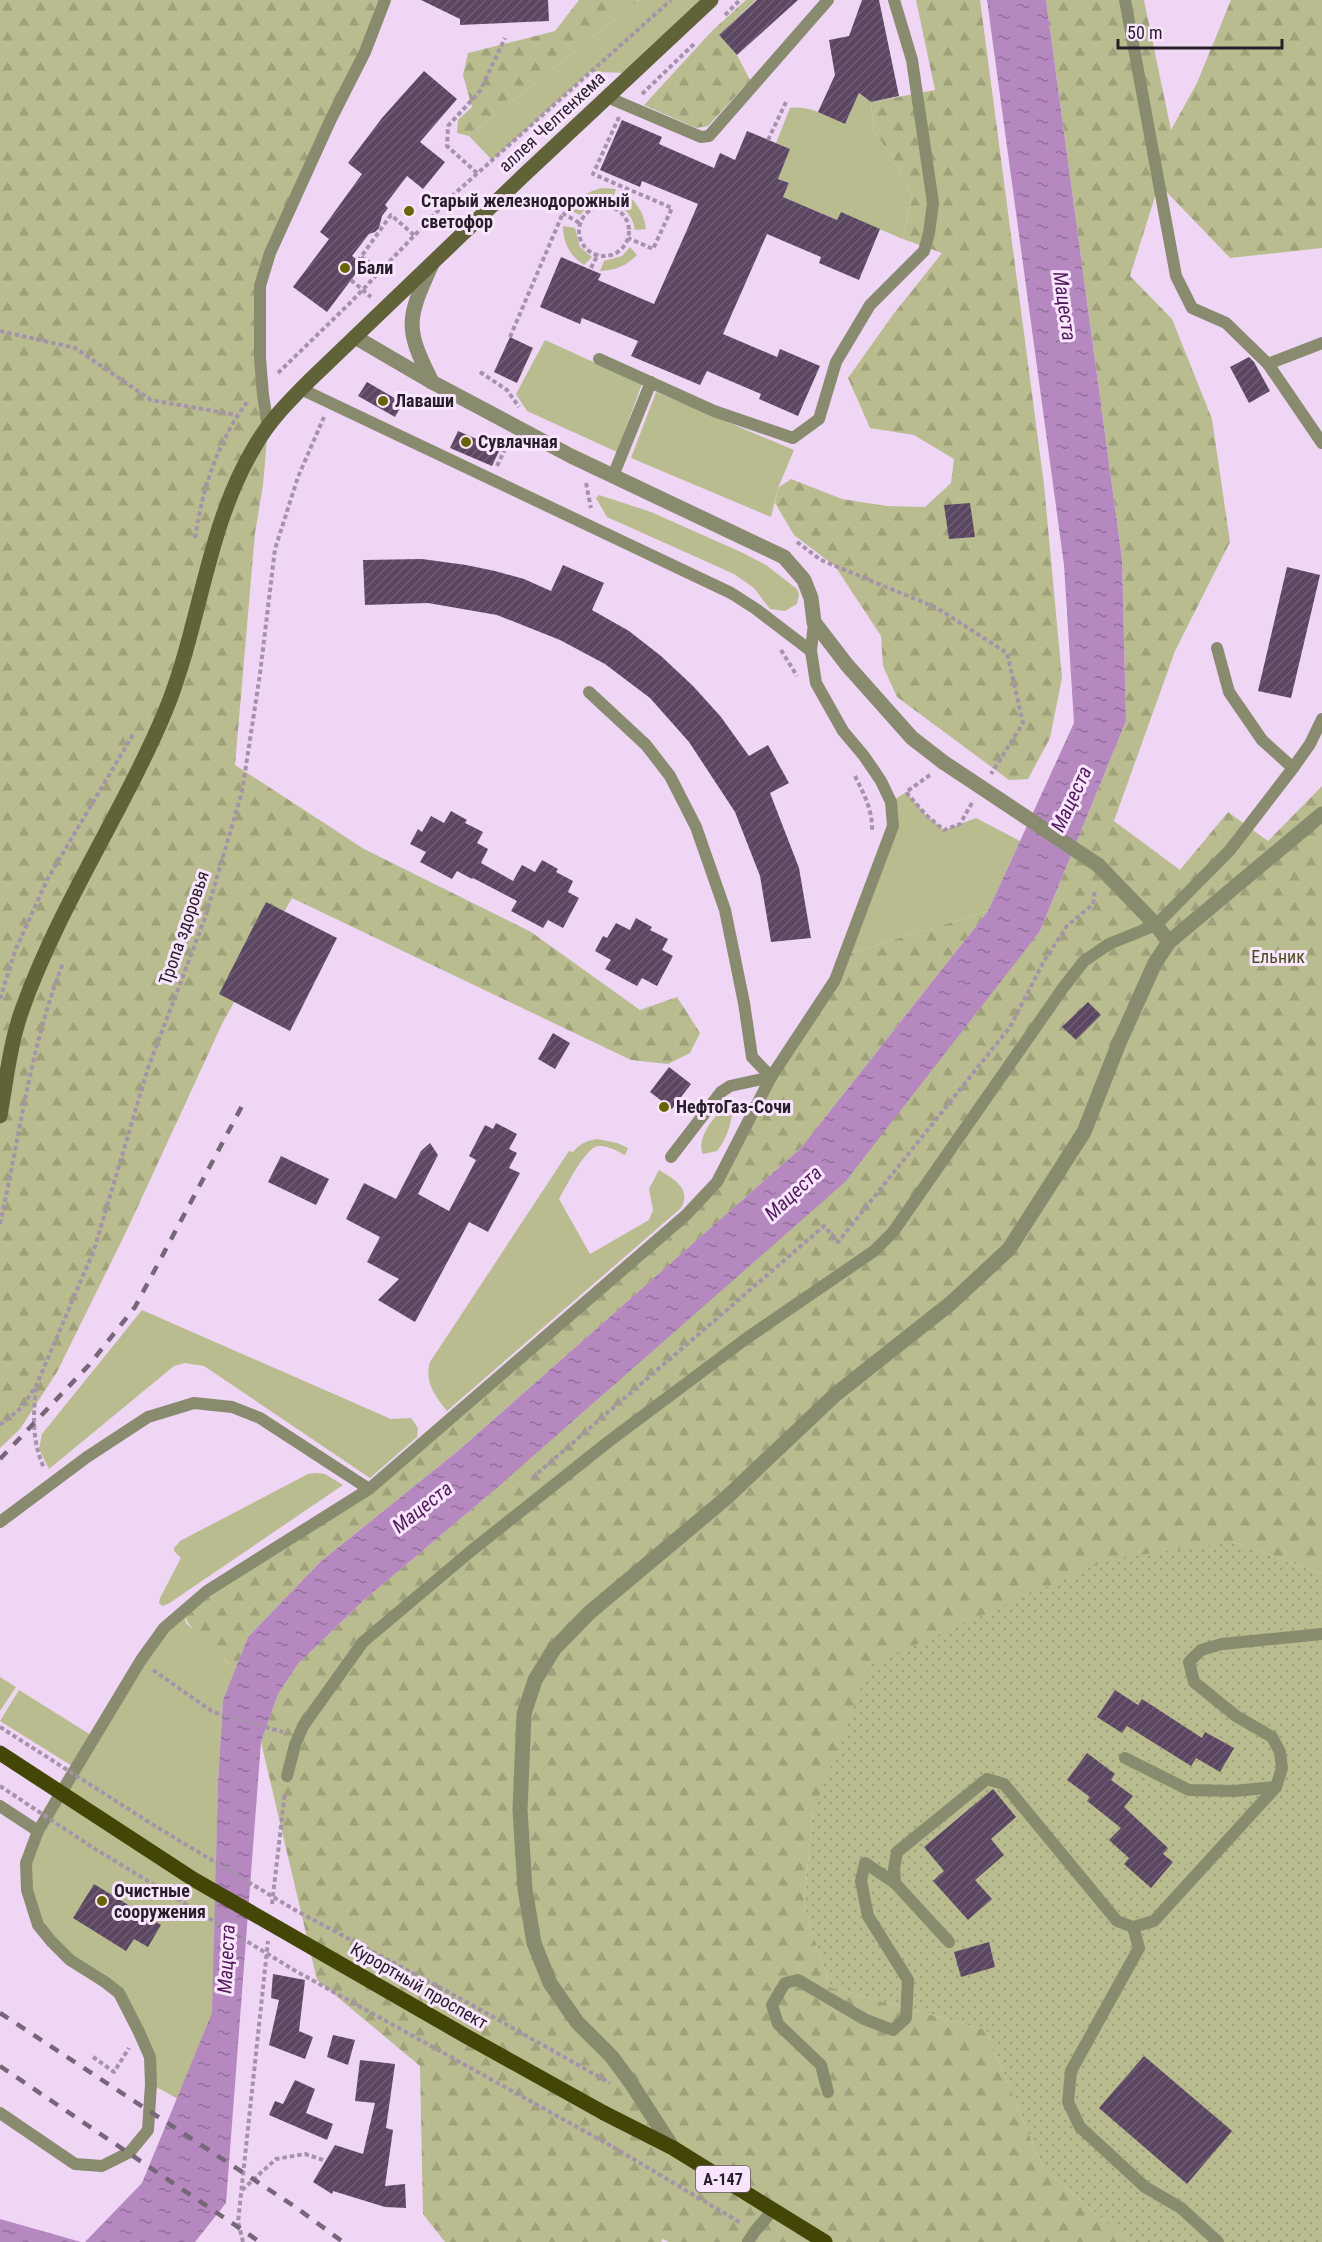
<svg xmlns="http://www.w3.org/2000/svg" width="1322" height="2242" font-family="'Roboto Condensed',sans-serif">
<defs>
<pattern id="forest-firs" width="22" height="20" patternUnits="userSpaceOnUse" patternTransform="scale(1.5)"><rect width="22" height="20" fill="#b9bc8e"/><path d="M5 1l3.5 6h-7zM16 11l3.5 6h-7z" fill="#9fa17a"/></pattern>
<pattern id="park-dots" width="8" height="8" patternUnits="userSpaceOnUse" patternTransform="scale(1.5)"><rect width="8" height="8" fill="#b9bc8e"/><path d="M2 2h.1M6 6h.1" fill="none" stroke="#9fa17a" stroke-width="1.8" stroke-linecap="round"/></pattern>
<pattern id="water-ripples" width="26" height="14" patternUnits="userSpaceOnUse" patternTransform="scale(1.5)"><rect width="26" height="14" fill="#b589c0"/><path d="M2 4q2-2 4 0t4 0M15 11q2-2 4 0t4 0" fill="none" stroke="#936f9c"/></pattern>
<pattern id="building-hatch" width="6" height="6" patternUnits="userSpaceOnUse" patternTransform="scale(1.5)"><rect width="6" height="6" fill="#5b4761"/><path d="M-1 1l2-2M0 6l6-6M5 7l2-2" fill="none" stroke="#6f5e74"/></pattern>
</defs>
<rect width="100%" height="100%" fill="#efd6f5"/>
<!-- green -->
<g fill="#b9bc8e">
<polygon points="639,0 711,0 634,73 590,72 492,160 469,136"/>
<path d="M859,93L871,102L874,132L891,155L912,196L903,239L841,213L837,220L783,197L789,183L778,179L790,149L776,143L790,108C809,105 827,116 845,124Z"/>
<path d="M602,188L616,189L612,202C599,200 588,204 580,215L568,209C578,197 587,192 602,188Z"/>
<path d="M628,195C639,206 644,214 646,229L635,230C633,219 629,213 620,205Z"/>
<path d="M563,226L575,228L580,247L592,257L584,265C570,256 563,243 563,226Z"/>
<path d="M630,247L637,255C626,266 616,270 600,271L604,261L622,256Z"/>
<polygon points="545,340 642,384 617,452 527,411 516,394"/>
<polygon points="656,392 794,450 778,488 771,517 631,458"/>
<polygon points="599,495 651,512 743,553 766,565 797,589 799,594 797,604 785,611 770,609 754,588 734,574 607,517 596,498"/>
<polygon points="906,792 926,815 944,830 976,818 1020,841 988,911 847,954 893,826 891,802"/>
<path d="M729,1105L732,1107C733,1121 726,1140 717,1151L703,1154C695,1139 716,1112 729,1105Z"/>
<path d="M597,1139L617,1143L628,1148L625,1155C618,1151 607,1145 598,1146C585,1148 566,1187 559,1199L590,1254L649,1220L653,1210L649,1189L659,1170C674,1179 692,1189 681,1208L447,1411C435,1396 424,1382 430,1362L569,1151L573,1152C580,1143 587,1141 597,1139Z"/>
<polygon points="142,1310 391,1419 411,1418 418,1428 417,1437 370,1478 204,1366 185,1363 174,1366 49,1469 39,1449 42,1434"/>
<polygon points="317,1473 325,1474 343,1485 168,1604 162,1606 159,1603 160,1598 181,1558 174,1551 174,1548 180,1541 308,1474"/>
<polygon points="182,1610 186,1623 226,1661 236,1668 223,1700 218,1782 213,2013 178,2099 151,2084 150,2057 119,1993 70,1960 38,1925 26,1863 80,1771 0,1721 19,1690 99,1740 112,1709"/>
<polygon points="0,1677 16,1687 0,1711"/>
</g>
<!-- forest -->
<g fill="url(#forest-firs)">
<polygon points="0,0 385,0 260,285 268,427 263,485 255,533 235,765 364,849 531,932 640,1010 677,997 700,1033 690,1053 668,1064 631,1060 292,898 222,1024 127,1230 57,1372 20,1429 0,1448"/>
<polygon points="579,0 639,0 469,136 457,133 458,120 472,107 463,75 468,53 555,31"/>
<polygon points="746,0 756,0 719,35 737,55 750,80 708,126 696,128 644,105 713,30"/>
<polygon points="916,0 980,0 1044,485 1062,678 1050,738 1028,779 1009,780 897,697 883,666 881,636 835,566 794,535 775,503 778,488 791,479 842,499 886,506 925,507 951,483 954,459 914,435 870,428 848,378 892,316 942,253 903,239 912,196 891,155 874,132 871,102 935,90"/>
<polygon points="1046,0 1144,0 1171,130 1197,83 1231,0 1322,0 1322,248 1230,258 1159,184 1130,276 1172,319 1212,419 1230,542 1175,651 1114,821 1180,870 1228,812 1268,841 1322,786 1322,1574 1233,1542 813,1812 804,1904 830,1987 986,2030 1043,2168 1129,2242 669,2242 663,2239 661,2242 445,2242 423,2214 420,2066 317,1980 261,1742 278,1694 298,1664 364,1600 491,1493 1040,931 1126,721 1122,559"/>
<path d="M988,911L800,1149L459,1450L320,1562L248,1637L236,1668C218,1655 188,1631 182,1610L369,1489L717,1181L847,954Z"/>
</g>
<!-- park -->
<polygon fill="url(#park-dots)" points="1233,1542 1322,1574 1322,2242 1129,2242 1043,2168 986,2030 830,1987 804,1904 813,1812 870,1665 1110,1559"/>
<!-- water -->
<g fill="url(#water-ripples)">
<polygon points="987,0 1046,0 1122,559 1126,721 1040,931 845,1182 491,1493 364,1600 298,1664 278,1694 261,1742 226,2203 195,2242 85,2242 142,2183 212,2013 218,1782 223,1700 248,1637 320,1562 459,1450 800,1149 988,911 1074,723 1064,565"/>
<polygon points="0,2219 81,2242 0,2242"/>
</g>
<!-- building -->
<g fill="url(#building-hatch)">
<polygon points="421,0 548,0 549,21 460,25 460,19"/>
<polygon points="757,0 798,0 737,55 719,35"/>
<polygon points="862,0 879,0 899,96 871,102 859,93 845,124 818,112 835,75 829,40 849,36"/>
<polygon points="424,71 457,99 420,142 445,162 423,189 407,176 385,205 388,208 382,216 379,228 375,232 369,234 352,256 363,264 327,312 293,287 329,239 320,232 362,174 348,163 382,118"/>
<polygon points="622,120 662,137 659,144 714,168 720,153 735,160 747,131 790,149 778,179 789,183 783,197 837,220 841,212 880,229 859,280 819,263 821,257 767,234 723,334 777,357 780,349 820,366 798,416 759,399 761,394 707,371 700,385 631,356 638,341 582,318 580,324 540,307 561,257 601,274 598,280 654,304 686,232 698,204 642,181 640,187 600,170"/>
<polygon points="510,337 533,348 517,383 494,372"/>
<polygon points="1249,357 1254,362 1270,391 1249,403 1230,367"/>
<polygon points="367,382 403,403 395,417 358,396"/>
<polygon points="458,431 500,449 492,466 450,448"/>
<polygon points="970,503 975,537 949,539 944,505"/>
<polygon points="422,559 466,565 495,571 524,579 551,591 563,565 604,583 592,610 629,631 661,656 693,686 721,717 749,756 768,745 789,783 770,793 799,868 811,938 771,942 760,876 735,812 689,742 650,698 605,664 560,640 497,615 428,603 365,605 363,560"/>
<polygon points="1287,567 1320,575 1291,698 1258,691"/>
<polygon points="451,811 467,820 465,823 483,832 477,843 488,849 481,863 513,881 522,865 535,872 542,860 558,869 556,872 573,881 568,892 579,898 563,928 548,920 543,928 511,911 517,901 473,878 472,879 457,871 452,879 420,862 426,852 410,844 418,829 422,832 431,816 444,823"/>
<polygon points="266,902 337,938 290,1031 219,994"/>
<polygon points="636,918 652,927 650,930 668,939 662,950 673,956 657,986 642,978 637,986 605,969 611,960 595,951 603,936 607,938 616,923 630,930"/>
<polygon points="1088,1002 1101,1015 1076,1040 1062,1027"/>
<polygon points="553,1033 570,1043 555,1069 538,1059"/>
<polygon points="669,1067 691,1084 672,1109 650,1092"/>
<polygon points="496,1123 517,1134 509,1149 517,1153 509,1168 520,1173 488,1232 469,1222 415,1322 378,1300 399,1279 367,1262 380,1237 346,1219 364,1183 396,1199 421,1151 430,1143 438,1155 418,1194 449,1211 476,1160 469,1156 485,1125 493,1129"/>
<polygon points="281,1156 329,1179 316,1205 268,1182"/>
<polygon points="1115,1690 1138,1705 1142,1699 1202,1738 1205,1732 1234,1748 1220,1772 1196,1758 1191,1766 1127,1726 1122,1733 1097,1717"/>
<polygon points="1087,1753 1115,1774 1111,1780 1133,1796 1124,1807 1168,1848 1163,1854 1173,1862 1151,1888 1124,1864 1129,1858 1109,1840 1121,1828 1087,1801 1090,1797 1067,1780"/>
<polygon points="993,1789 1016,1817 991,1839 1004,1855 975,1880 992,1899 968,1920 933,1881 944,1871 924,1847"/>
<polygon points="94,1884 161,1925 148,1947 134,1939 126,1951 73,1918"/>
<polygon points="989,1942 995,1967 961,1977 954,1952"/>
<polygon points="273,1974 305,1980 299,2031 313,2037 305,2059 269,2045 279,2000 271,1998"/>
<polygon points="333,2035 355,2040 348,2065 327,2057"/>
<polygon points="1144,2056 1232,2131 1187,2184 1099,2108"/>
<polygon points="360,2060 395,2064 386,2128 393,2130 385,2186 405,2184 406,2208 385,2207 333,2191 332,2194 313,2182 335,2145 363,2154 375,2103 355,2101"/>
<polygon points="295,2080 315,2089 306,2113 333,2124 327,2140 269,2115 275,2101 283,2104"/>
</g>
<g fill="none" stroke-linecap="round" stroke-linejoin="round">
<!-- path -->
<g stroke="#a693ab" stroke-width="4" stroke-dasharray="4.5 3" stroke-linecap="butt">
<polyline points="725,15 740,0"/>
<polyline points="642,94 695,43"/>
<polyline points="619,117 593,174 672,208 653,249 628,238"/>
<polyline points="768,140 786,102"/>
<polyline points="477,173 447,146 448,126 480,91 505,38"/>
<circle cx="604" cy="231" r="25"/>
<polyline points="614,208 624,188"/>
<polyline points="556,209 581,224"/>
<polyline points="361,257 381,270"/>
<polyline points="358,261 391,215 414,235"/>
<polyline points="591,268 598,254"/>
<polyline points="351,280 371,297"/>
<polyline points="0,331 75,348 151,400 237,415"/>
<polyline points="510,337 563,213"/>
<polyline points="480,372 507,390 519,407"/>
<polyline points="278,373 350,303 451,197 671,0"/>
<polyline points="497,466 508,443"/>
<polyline points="586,483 591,508"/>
<path d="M195,538C202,490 218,440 248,401"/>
<polyline points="797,542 821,560 937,608 1007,653 1023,723 991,774"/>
<polyline points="781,650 797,676"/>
<polyline points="930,775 906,792 926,815 944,830 960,824 972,803"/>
<path d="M855,776C864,794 873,811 872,831"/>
<polyline points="0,999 15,951 47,880 134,733"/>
<path d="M0,1224C20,1136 30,1047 63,963"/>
<path d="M36,1388C33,1416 32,1442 44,1468"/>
<polyline points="0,1425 21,1408 36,1386 94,1250 148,1068 205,918 242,792 260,674 275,549 298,477 324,417"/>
<polyline points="532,1478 824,1226 838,1242 1010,1027 1044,961 1067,926 1093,904 1095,890"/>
<polyline points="153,1670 213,1712 283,1732"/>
<polyline points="272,1904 285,1792"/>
<polyline points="93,2057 114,2072 129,2048"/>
<polyline points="613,2147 741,2223"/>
<polyline points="242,2190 276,2159 305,2154 323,2160"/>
<polyline points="243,2242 238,2222 268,1941"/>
</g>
<!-- service -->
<g stroke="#898b6e" stroke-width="12">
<polyline points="1125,0 1176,276 1192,308 1226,323 1268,364 1322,443"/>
<polyline points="607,97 701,137 709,136 828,0"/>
<polyline points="599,359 714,411 793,438 819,419 836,362 870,305 924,251 929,233 933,203 912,60 894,0"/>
<polyline points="1268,364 1322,343"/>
<polyline points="301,389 731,593 756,609 811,651"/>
<polyline points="268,427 263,395 260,358 260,286 270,253 331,119 365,52 385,0"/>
<polyline points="613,476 651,382"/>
<polyline points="1217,648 1229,692 1262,740 1293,768"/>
<polyline points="589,692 646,745 670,776 696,827 725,910 744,1003 752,1057 771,1077"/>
<polyline points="671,1157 721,1092 730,1086 771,1077"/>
<polyline points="0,1522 87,1457 148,1417 194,1403 232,1407 260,1418 369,1489"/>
<polyline points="1125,1758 1189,1790 1234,1791 1276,1787 1282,1768 1280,1752 1272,1737 1236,1716 1194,1682 1189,1662 1201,1650 1222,1644 1322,1634"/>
<polyline points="287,1776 295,1745 303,1726 363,1642 471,1551 608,1442 747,1338 874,1251 893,1232 1063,988 1084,961 1109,944 1156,925 1230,850 1293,768 1310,744 1322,719"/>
<polyline points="0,1806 38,1831"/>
<polyline points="1133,1927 1139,1948 1071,2071 1068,2102 1080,2127 1145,2187 1181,2208 1218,2242"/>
<polyline points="949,1942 895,1883 894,1869 897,1852 987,1779 1004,1784 1117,1921 1133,1927 1154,1921 1276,1787"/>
<polyline points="828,2092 821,2065 778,2024 772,2005 785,1983 798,1980 864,2019 893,2030 906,2018 908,1980 868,1916 861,1881 865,1863 895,1883"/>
<polyline points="0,2113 75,2164 102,2166 130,2152 148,2130 151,2084 150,2057 139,2032 119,1993 105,1982 70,1960 51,1941 38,1925 27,1890 26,1863 38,1831 141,1660 164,1628 207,1591 369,1489 686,1215 717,1182 771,1077 835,980 893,826 891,802 881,781 864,756 843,731 816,683 811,651 814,622"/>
<polyline points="748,2242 755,2231 773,2210"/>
</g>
<!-- tertiary -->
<g stroke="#898b6e" stroke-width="15">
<polyline points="355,337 432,382 571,456 784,557 804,580 811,598 814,622 847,665 912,738 943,762"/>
<path d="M432,382C404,327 407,319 432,264"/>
<polyline points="1098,865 1156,925 1169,942"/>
<polyline points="673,2148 631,2083 612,2057 577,2022 550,1983 534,1943 525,1889 520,1810 524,1714 535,1680 554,1649 589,1613 725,1499 836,1394 951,1303 1009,1249 1084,1132 1119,1043 1155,963 1169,942 1322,814"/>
</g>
<!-- secondary -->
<path stroke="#606237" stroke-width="15" d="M0,1116C6,1081 10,1044 22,1010C59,906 122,814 165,712C201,625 206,527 255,446C269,421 290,400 310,380L524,175L711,0"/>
<!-- primary -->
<polyline stroke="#444607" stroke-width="15" points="604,2113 673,2148 825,2242"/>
<!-- rail -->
<g stroke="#756678" stroke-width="4.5" stroke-dasharray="10 10" stroke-linecap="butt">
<polyline points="0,1459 89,1365 135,1307 242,1106"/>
<polyline points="0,2013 294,2206 343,2242"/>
<polyline points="0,2066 260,2242"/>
</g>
<!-- path-bridge -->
<g stroke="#a693ab" stroke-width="4" stroke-dasharray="4.5 3" stroke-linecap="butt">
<polyline points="0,1727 155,1826 295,1910 463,2000 610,2083"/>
<polyline points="0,1786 92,1847 294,1970 613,2147"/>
</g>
<!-- tertiary-bridge -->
<polyline stroke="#898b6e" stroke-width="15" points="943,762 1098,865"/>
<!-- primary-bridge -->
<polyline stroke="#444607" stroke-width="15" points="0,1753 193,1879 464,2035 604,2113"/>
</g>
<!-- markers -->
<g fill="#646601" stroke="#f9e5fe" stroke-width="2">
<circle cx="409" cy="211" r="6"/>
<circle cx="345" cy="268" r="6"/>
<circle cx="383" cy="401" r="6"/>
<circle cx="466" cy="442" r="6"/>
<circle cx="664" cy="1107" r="6"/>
<circle cx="102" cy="1901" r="6"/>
</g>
<g text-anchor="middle" stroke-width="6" stroke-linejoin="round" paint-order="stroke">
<!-- shield labels -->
<rect fill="#f9e5fe" stroke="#665a69" stroke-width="1.5" x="696" y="2166" width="54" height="26" rx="4.5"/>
<g font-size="16" font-weight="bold" fill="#271e29">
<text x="723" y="2185">А-147</text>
</g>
<!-- street labels -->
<g font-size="18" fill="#271e29" stroke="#f9e5fe">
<text transform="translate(552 122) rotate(-43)" y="6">аллея Челтенхема</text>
<text transform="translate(184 928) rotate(-71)" y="6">Тропа здоровья</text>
<text transform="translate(419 1986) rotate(30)" y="6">Курортный проспект</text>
</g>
<!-- poi labels -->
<g font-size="18" font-weight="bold" fill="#271e29" stroke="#f9e5fe" text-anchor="start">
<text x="421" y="207">Старый железнодорожный<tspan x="421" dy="21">светофор</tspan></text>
<text x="357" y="274">Бали</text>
<text x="395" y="407">Лаваши</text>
<text x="478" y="448">Сувлачная</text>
<text x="676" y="1113">НефтоГаз-Сочи</text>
<text x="114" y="1897">Очистные<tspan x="114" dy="21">сооружения</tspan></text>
</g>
<!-- park labels -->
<g font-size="18" fill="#4b4d18" stroke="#f9e5fe">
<text x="1278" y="963">Ельник</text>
</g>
<!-- water labels -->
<g font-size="20" font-style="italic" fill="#511a5e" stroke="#f9e5fe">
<text transform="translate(1065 306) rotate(82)" y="7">Мацеста</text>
<text transform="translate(1071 799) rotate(-65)" y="7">Мацеста</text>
<text transform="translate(793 1193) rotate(-43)" y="7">Мацеста</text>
<text transform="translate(422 1507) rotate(-38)" y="7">Мацеста</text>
<text transform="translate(226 1959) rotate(-87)" y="7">Мацеста</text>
</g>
</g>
<!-- scale -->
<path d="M1118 39v9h164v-9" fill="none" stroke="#271e29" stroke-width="3"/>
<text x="1127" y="39" font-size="18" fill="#271e29" stroke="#f9e5fe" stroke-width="4.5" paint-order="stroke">50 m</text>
</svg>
